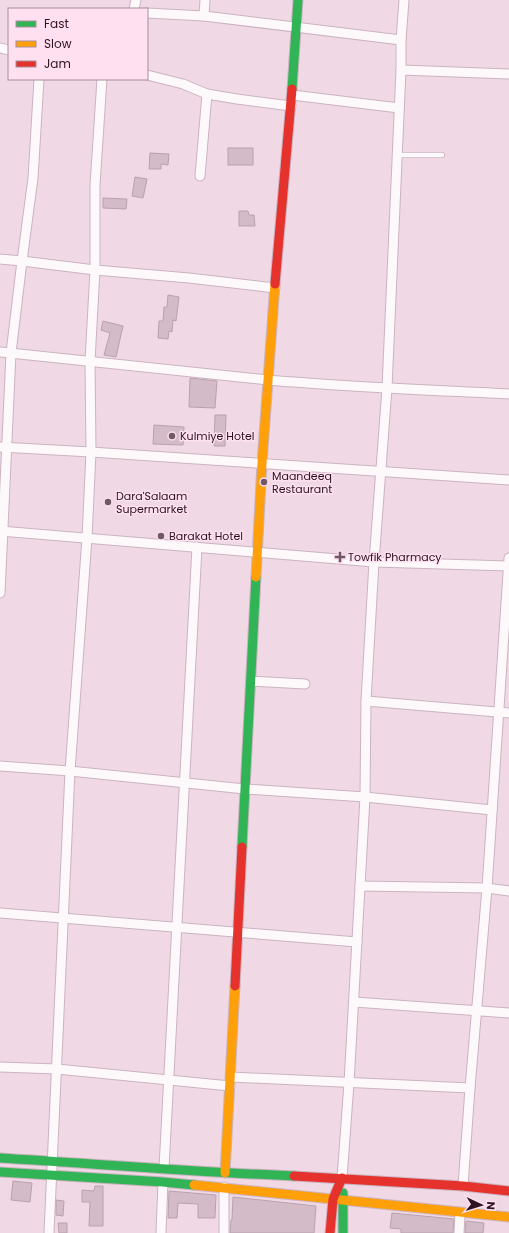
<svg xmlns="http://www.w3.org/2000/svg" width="509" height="1233" font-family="Poppins,sans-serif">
<rect width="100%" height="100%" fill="#f0d8e5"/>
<!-- building -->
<g fill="#d3bbc8" stroke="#b9a2af">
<rect x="228" y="148" width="25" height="17"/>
<polygon points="150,153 169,154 168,165 161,164 161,169 149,169"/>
<polygon points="135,177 147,179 143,198 132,196"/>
<polygon points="103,198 127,199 126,209 103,208"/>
<polygon points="239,211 248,211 249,215 254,215 255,226 239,226"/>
<polygon points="168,295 179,297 176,321 173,320 172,332 169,331 168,339 158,338 159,321 163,321 164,307 167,307"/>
<polygon points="103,321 123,326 116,357 104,355 110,333 101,330"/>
<polygon points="190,378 217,381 215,408 189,407"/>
<polygon points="215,415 226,415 225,446 214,446"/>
<polygon points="154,425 184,427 183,445 153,444"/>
<polygon points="13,1181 32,1183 30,1202 11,1200"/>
<polygon points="95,1186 103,1186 103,1226 89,1226 90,1202 82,1202 82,1190 94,1191"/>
<polygon points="169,1191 216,1195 215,1218 198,1218 198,1204 178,1203 177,1218 168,1218"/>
<polygon points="233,1197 316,1206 314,1233 230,1233 231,1220 232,1220"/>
<polygon points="56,1200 64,1201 63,1216 56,1215"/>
<polygon points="392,1213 454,1219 453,1233 401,1233 401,1229 390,1228"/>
<polygon points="466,1221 484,1223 483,1233 465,1233"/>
<polygon points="58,1223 67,1223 67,1233 59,1233"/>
</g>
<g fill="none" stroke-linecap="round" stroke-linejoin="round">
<defs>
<polyline id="lane" points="397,155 442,155"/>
<g id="street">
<polyline points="134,9 136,0"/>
<polyline points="147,13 204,16 401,40"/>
<polyline points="204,16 205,0"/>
<polyline points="0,48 9,50"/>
<polyline points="401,70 509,74"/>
<polyline points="147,75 183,84 207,94 237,99 291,106"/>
<polyline points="292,95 399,108"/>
<polyline points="200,176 207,94"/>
<polyline points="0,259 22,261 95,270 189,278 275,288"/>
<path d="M0,352C89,361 178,371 268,380C348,387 429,390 509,394"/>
<polyline points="0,447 91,452 509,480"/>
<polyline points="0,531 374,562 509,566"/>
<polyline points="0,593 11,353 22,261 33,178 39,79"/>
<polyline points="251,681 305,684"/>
<polyline points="366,701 509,713"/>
<polyline points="0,766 70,771 245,789 365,797 492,810"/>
<polyline points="360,886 487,888 509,891"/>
<polyline points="0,913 357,942"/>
<polyline points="354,1002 509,1013"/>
<polyline points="0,1067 57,1069 230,1086"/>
<polyline points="231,1077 470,1088"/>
<polyline points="164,1168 197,547"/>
<polyline points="342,1178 349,1083 365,797 366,701 374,562 387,388 401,70 401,40 404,0"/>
<polyline points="463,1186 470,1088 487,888 509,558"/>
<polyline points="49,1233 70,771 87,538 91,452 90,361 95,270 95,185 102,79"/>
<polyline points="161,1233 163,1182"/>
<polyline points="224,1233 224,1187"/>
<polyline points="459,1233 460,1213"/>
</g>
<g id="fast">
<polyline points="292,89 298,0"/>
<polyline points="242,847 256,577"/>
<path d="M0,1158C98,1164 196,1172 294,1176"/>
<polyline points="0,1172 163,1182 194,1185"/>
<polyline points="343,1193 343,1233"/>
</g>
<g id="slow">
<polyline points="256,577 262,463 275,284"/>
<polyline points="225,1173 235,986"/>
<polyline points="194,1185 509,1217"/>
</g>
<g id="jam">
<polyline points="275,284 292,89"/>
<polyline points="235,986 242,847"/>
<polyline points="294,1176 463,1186 509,1191"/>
<polyline points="330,1233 333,1199 342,1178"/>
</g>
</defs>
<!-- lane casing -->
<use href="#lane" stroke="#cbb3c0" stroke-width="6"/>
<!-- street casing -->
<use href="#street" stroke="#cbb3c0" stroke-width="11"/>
<!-- fast casing -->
<use href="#fast" stroke="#cbb3c0" stroke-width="11"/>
<!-- slow casing -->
<use href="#slow" stroke="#cbb3c0" stroke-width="11"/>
<!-- jam casing -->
<use href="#jam" stroke="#cbb3c0" stroke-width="11"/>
<!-- lane -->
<use href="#lane" stroke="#fdf9fb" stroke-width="4.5"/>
<!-- street -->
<use href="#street" stroke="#fdf9fb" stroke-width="9"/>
<!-- fast -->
<use href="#fast" stroke="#30b455" stroke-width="9"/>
<!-- slow -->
<use href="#slow" stroke="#ff9f0a" stroke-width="9"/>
<!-- jam -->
<use href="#jam" stroke="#e5322d" stroke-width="9"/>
</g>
<!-- markers -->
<g fill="#715866" stroke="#fee0f0" stroke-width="1.5">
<circle cx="172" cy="436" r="4"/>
<circle cx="264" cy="482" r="4"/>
<circle cx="108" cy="502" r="4"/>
<circle cx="161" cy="536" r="4"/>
<path d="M338 551h4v4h4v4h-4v4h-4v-4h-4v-4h4z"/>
</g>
<g text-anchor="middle" stroke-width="3" stroke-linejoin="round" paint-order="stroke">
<!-- poi labels -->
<g font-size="11" fill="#2c1322" stroke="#fee0f0" text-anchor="start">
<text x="180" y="440">Kulmiye Hotel</text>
<text x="272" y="480">Maandeeq<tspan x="272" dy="13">Restaurant</tspan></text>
<text x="116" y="500">Dara'Salaam<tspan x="116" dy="13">Supermarket</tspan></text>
<text x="169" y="540">Barakat Hotel</text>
<text x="348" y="561">Towfik Pharmacy</text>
</g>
</g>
<!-- legend -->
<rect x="8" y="8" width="140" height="72" fill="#fee0f0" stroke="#aa8e9e"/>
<rect x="16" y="21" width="20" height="6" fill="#30b455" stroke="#aa8e9e"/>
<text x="44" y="28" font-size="12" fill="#2c1322">Fast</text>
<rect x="16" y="41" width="20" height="6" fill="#ff9f0a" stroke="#aa8e9e"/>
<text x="44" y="48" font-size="12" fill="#2c1322">Slow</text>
<rect x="16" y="61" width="20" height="6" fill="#e5322d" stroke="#aa8e9e"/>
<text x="44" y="68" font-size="12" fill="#2c1322">Jam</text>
<!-- north arrow -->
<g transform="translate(481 1205) rotate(94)" stroke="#fee0f0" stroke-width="3" paint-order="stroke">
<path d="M0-3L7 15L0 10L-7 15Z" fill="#2c1322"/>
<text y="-6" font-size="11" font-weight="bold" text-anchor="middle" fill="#2c1322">N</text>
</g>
</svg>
